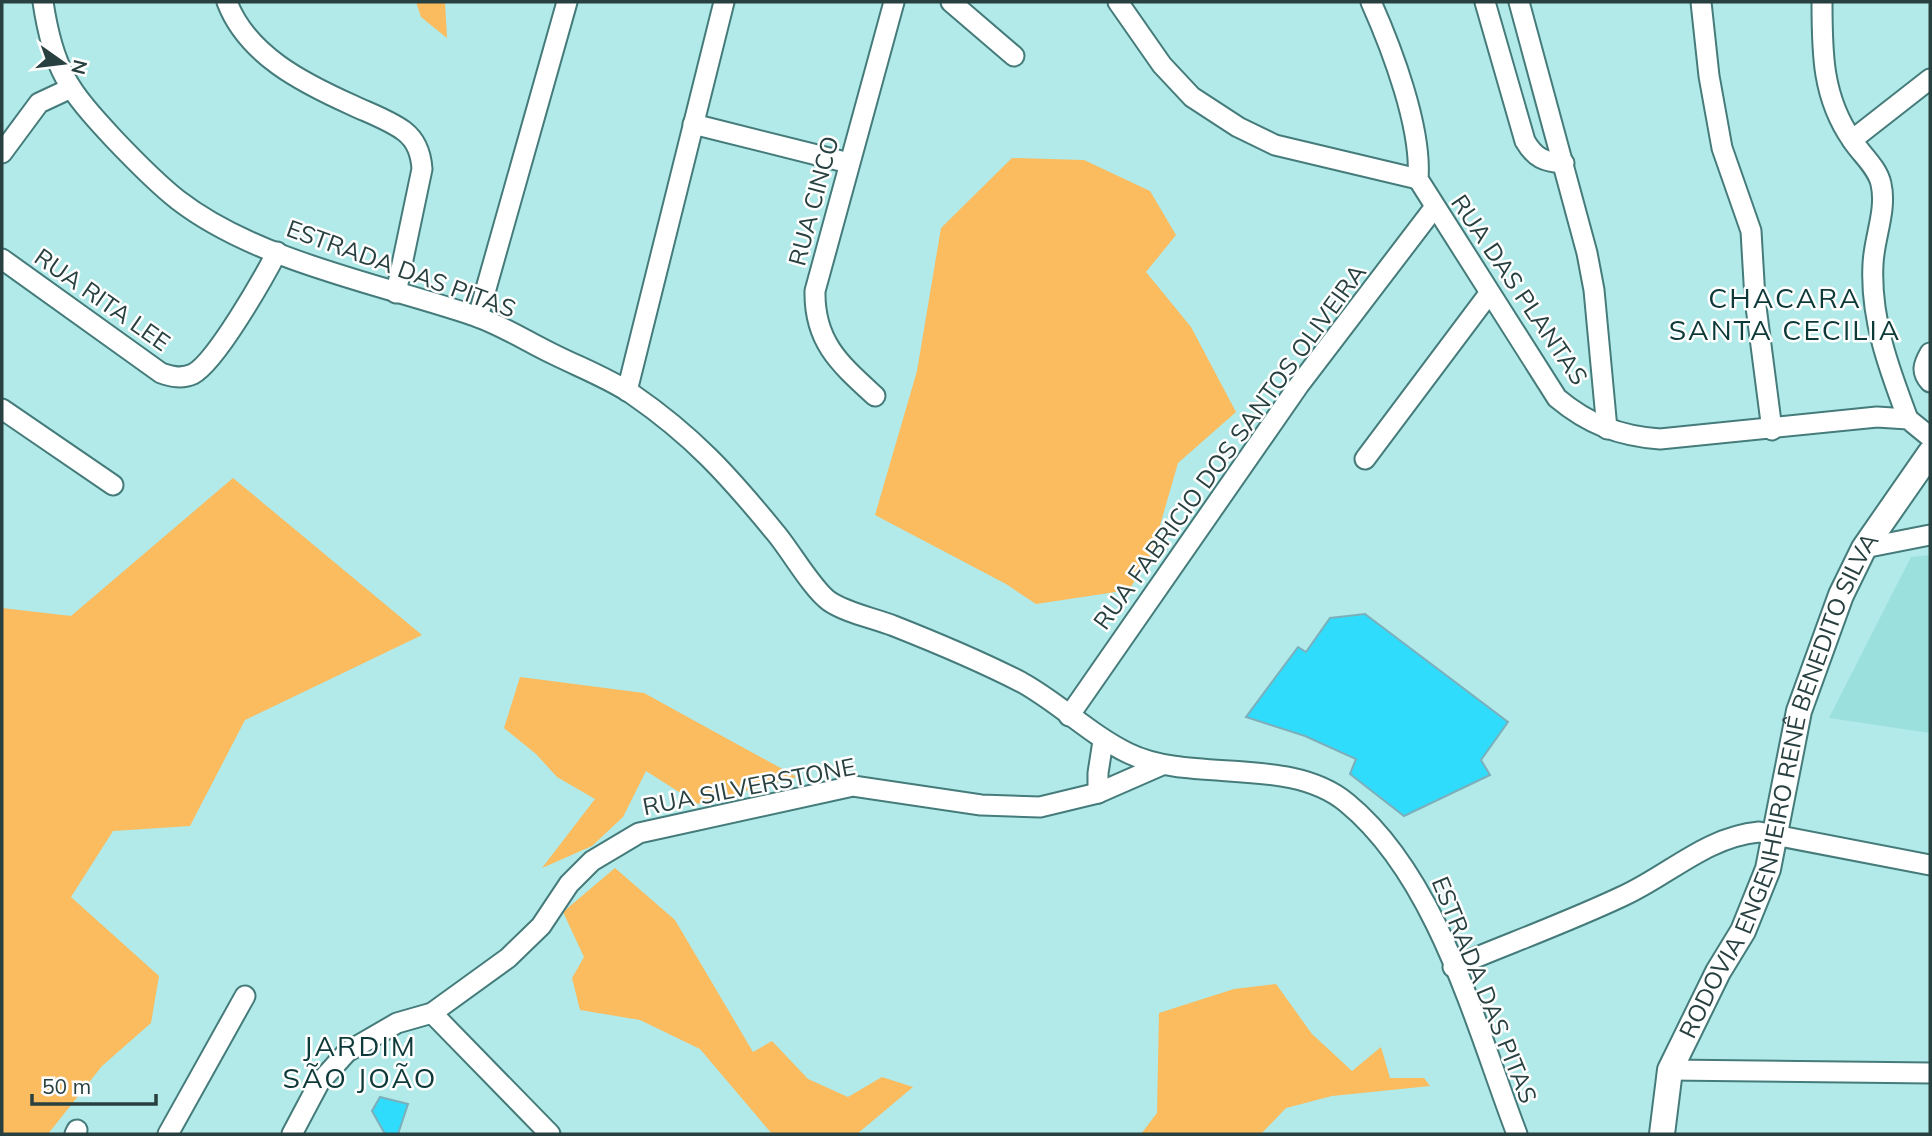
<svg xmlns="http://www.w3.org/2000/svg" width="1932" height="1136" font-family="Mulish,sans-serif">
<rect width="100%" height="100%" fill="#b1eae8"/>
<!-- built -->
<polygon fill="#9ce0de" points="1930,555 1930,733 1829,718 1911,557"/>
<!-- green -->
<g fill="#fbbb5f">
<polygon points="416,2 445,2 447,38 421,17"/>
<polygon points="1012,158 1084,160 1150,191 1176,235 1146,272 1191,327 1236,412 1178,463 1152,553 1129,590 1036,604 1006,584 875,515 917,371 941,228"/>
<polygon points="233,478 422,635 245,720 190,826 113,831 71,897 159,976 151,1023 102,1066 48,1134 2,1134 2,608 71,616"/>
<polygon points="520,677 644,693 797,777 698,804 646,771 623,817 592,846 542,868 595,799 557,777 536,754 504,728"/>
<polygon points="615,868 675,920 753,1052 772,1041 808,1079 848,1097 882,1077 913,1087 857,1134 772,1134 700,1049 640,1020 580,1010 572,978 584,957 563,912"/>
<polygon points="1276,984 1312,1034 1352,1071 1381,1047 1390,1078 1424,1078 1430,1086 1332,1096 1286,1108 1261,1134 1141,1134 1157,1113 1159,1013 1234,989"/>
</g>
<!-- building -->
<g fill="#30dcfc" stroke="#7bafbc" stroke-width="2">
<polygon points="1365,614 1508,722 1481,760 1490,775 1404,816 1350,774 1356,759 1305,736 1246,717 1298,647 1306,652 1330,618"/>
<polygon points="380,1097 408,1104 398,1134 385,1134 372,1111"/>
</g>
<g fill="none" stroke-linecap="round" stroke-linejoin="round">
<defs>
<g id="minor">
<path d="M43,2C53,69 68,90 114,139C134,160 155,182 178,200C257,261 380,284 472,315C500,324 526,341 553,354C579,367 608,378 632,394C693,436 728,475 774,531C789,548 812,589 829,601C846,613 874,618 894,626C937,643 980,661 1021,682C1058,702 1089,734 1128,753C1191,784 1290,755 1347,803C1438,878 1476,1027 1517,1134"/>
<path d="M227,2C247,55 303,83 352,105C369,113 389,120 404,131C417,141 421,154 422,169L396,293"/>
<polyline points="951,2 1014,56"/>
<polyline points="1118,2 1162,65 1192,97 1238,127 1275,145 1418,179"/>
<path d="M1371,2C1392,49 1422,128 1418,179L1557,398C1588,424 1619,436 1660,439L1877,417L1908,419L1930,437"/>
<path d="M1485,2L1525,141C1535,158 1544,162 1564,163"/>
<polyline points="1519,2 1587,253 1594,290 1607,429"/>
<polyline points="1701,2 1709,76 1722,148 1751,231 1755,299 1772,430"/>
<path d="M1822,2C1822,52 1822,97 1852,140C1861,154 1878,168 1881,184C1887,210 1874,238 1873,264C1870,318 1889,369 1908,419"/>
<polyline points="693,124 849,163"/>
<polyline points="1852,140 1930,79"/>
<polyline points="2,153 39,103 69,89"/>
<path d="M2,259L161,373C172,377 182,379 193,374C216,362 264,277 277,252"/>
<polyline points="478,317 567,2"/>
<path d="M1930,353C1923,365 1921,372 1930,382"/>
<polyline points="627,391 724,2"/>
<path d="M875,396C840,364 814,342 815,291L894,2"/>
<polyline points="2,409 113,485"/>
<polyline points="1365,459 1488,295"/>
<polyline points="1864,548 1930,535"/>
<polyline points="1069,716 1299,385 1434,208"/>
<polyline points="1098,793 1098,773 1103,741"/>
<path d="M1453,967C1510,943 1568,922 1623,896C1669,875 1706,837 1759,832L1930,865"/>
<polyline points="432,1013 550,1134"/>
<polyline points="1670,1070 1930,1073"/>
<polyline points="75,1134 77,1130"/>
<polyline points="168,1134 245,996"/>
<polyline points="292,1134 319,1083 347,1052 397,1023 432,1013 508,958 541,926 569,884 592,861 639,833 853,786 981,805 1040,807 1098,793 1162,765"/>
</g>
<g id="major">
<path id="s1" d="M1662,1134L1670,1070L1718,972L1743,931L1768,869L1799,711L1841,595L1864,548L1930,453"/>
</g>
</defs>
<!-- minor casing -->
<use href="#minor" stroke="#457b7a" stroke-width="23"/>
<!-- major casing -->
<use href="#major" stroke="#457b7a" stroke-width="28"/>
<!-- minor -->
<use href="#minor" stroke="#fff" stroke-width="19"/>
<!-- major -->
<use href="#major" stroke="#fff" stroke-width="24"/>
</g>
<g text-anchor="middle" stroke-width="5" stroke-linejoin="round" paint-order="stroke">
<!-- street labels -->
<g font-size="24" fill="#294040" stroke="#fefefe">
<text transform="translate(814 201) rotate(-75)" y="8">RUA CINCO</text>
<text transform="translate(401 269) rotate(20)" y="8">ESTRADA DAS PITAS</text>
<text transform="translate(1519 290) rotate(56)" y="8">RUA DAS PLANTAS</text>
<text transform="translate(102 300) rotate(35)" y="8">RUA RITA LEE</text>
<text transform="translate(1230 447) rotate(-54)" y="8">RUA FABRICIO DOS SANTOS OLIVEIRA</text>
<text transform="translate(749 787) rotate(-11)" y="8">RUA SILVERSTONE</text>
<text dy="8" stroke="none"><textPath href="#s1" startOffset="371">RODOVIA ENGENHEIRO RENÊ BENEDITO SILVA</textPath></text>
<text transform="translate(1484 990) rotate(68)" y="8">ESTRADA DAS PITAS</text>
</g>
<!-- quarter labels -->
<g font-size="28" letter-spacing="2" fill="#0e3939" stroke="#fefefe">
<text x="1785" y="308">CHACARA<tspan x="1785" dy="32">SANTA CECILIA</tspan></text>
<text x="360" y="1056">JARDIM<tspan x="360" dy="32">SÃO JOÃO</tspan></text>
</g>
</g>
<!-- border -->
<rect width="1932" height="1136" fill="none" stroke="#294040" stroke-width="7"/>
<!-- north arrow -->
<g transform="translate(63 63) rotate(104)" stroke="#fefefe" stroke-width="5" paint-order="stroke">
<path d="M0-5L12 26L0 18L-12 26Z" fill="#294040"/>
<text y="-10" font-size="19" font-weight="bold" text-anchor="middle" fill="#294040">N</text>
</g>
<!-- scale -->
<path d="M32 1094v10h124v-10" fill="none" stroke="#294040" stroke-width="3.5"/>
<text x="42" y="1094" font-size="21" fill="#294040" stroke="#fefefe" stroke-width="5" paint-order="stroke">50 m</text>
</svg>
